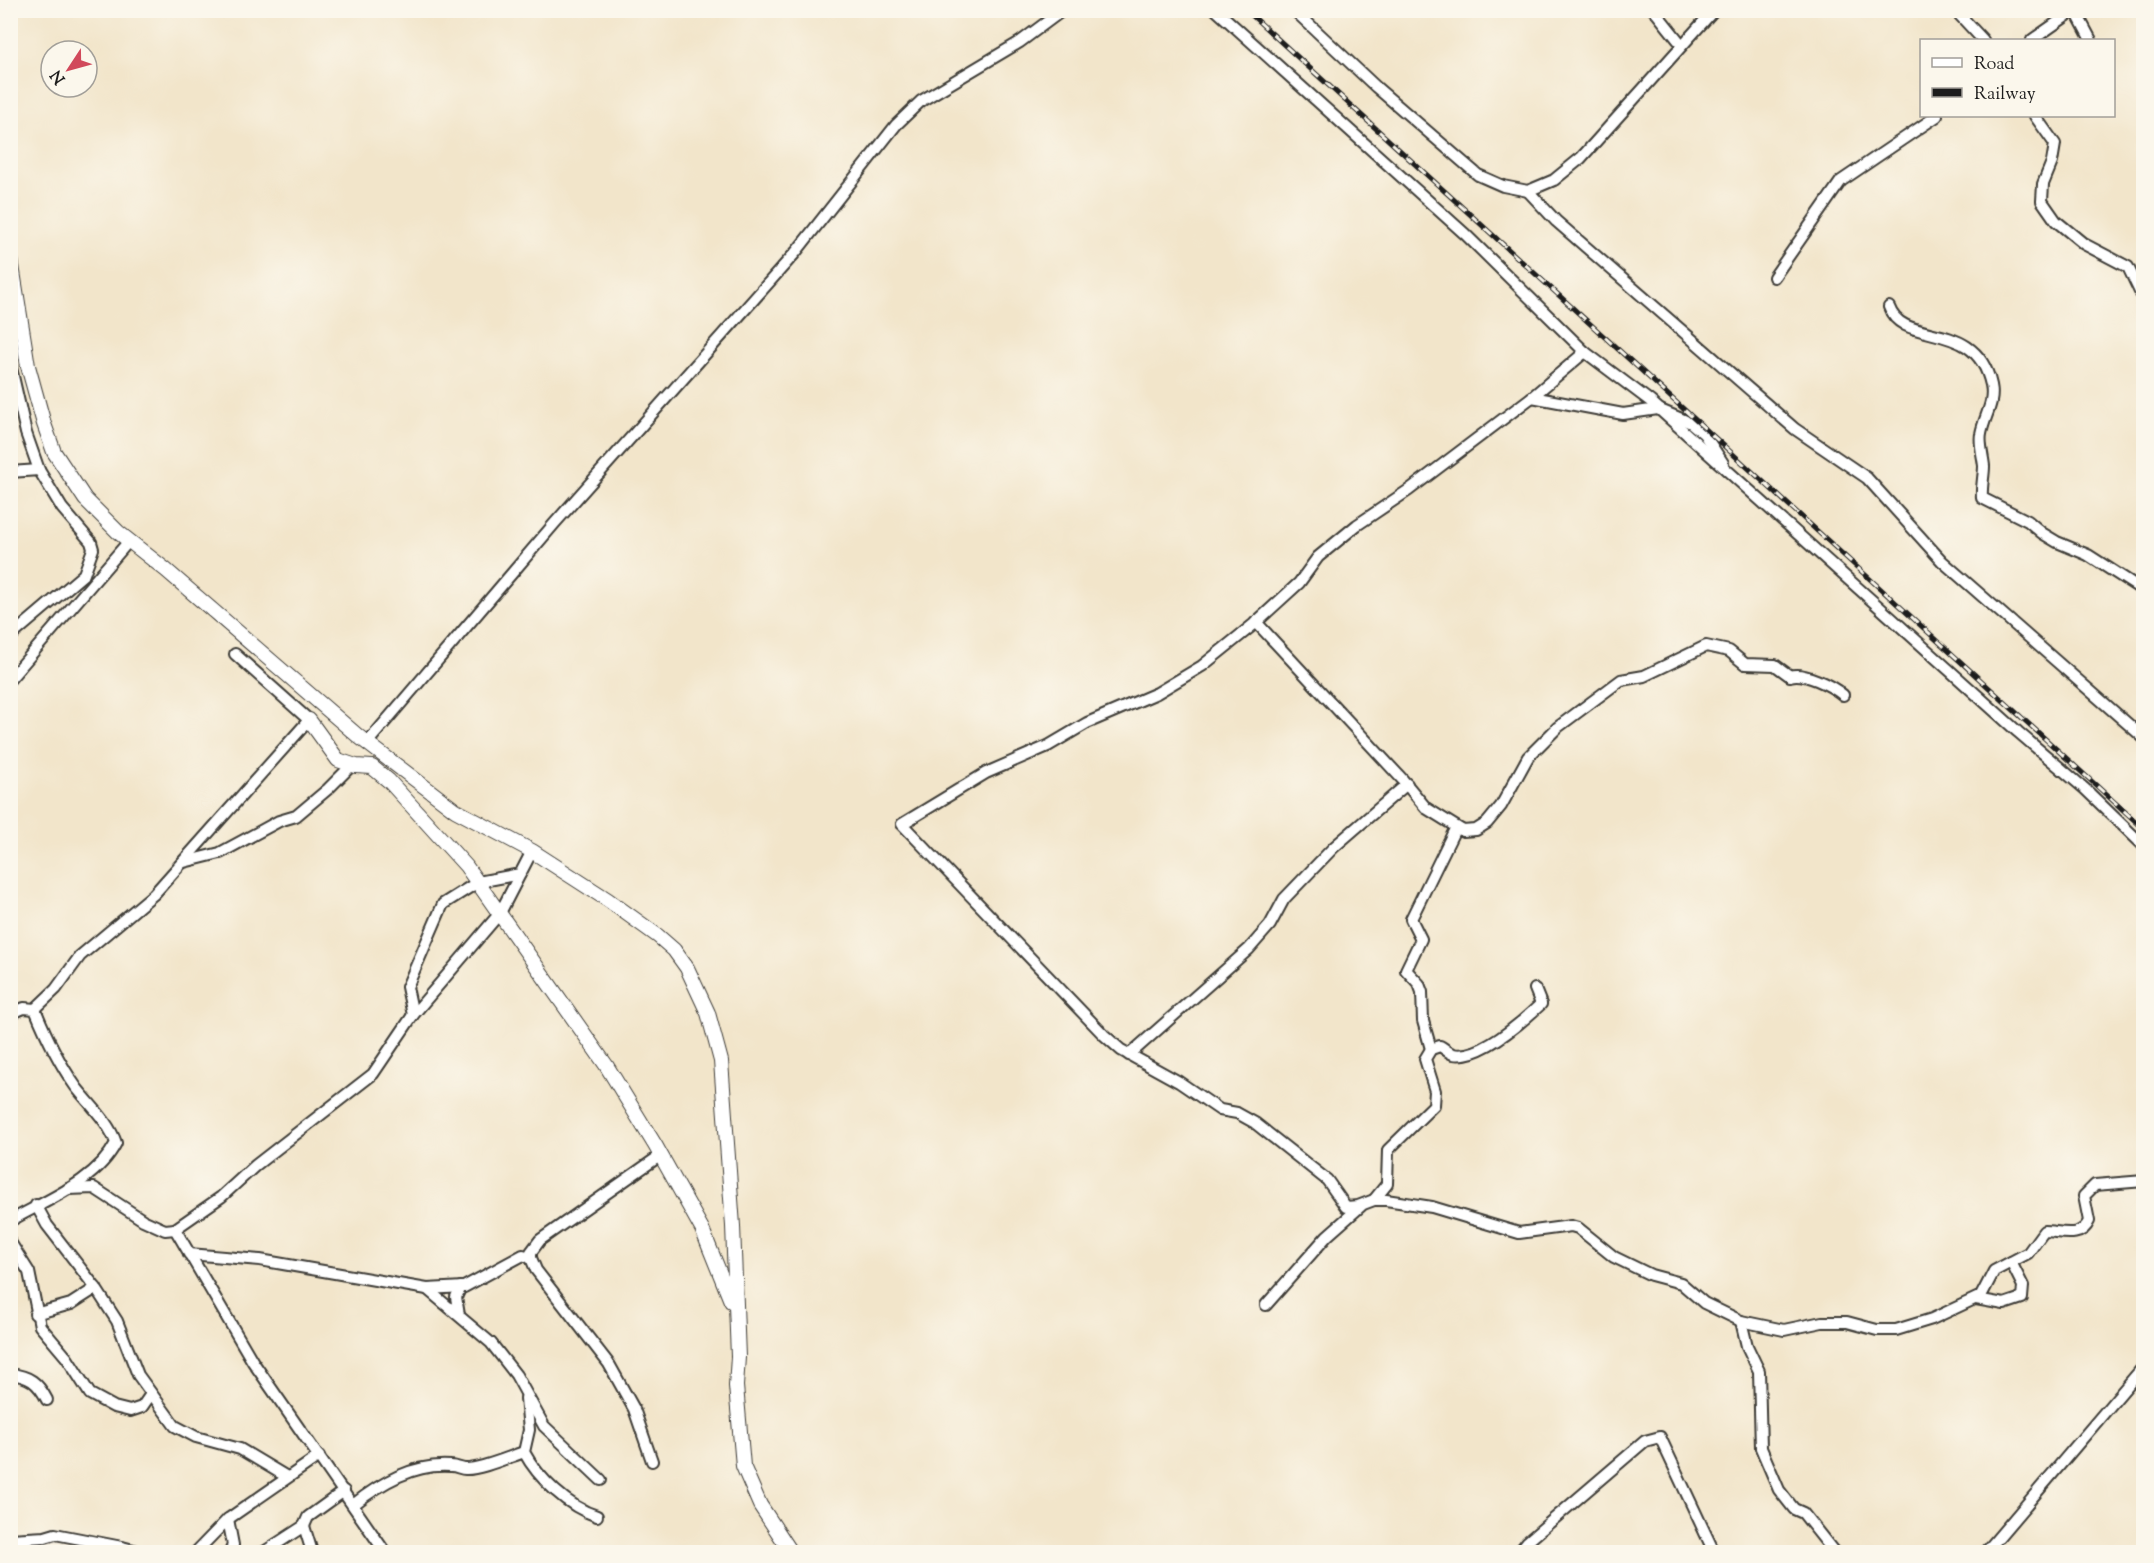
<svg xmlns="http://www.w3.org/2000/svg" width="2154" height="1563" font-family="'Sorts Mill Goudy',serif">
<rect width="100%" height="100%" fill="#fbf7ec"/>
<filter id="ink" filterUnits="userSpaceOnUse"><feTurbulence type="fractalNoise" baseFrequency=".0167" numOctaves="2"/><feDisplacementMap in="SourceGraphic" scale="12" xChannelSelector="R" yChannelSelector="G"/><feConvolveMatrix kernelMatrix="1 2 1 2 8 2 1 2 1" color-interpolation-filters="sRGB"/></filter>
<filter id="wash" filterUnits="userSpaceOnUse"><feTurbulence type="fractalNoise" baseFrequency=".008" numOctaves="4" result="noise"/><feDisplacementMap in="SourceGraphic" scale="24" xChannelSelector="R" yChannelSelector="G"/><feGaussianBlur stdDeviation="1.35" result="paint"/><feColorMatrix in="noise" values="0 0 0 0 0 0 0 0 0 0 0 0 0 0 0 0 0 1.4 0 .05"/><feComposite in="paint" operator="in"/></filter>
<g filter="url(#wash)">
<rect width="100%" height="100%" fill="#f2e5ca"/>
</g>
<g filter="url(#ink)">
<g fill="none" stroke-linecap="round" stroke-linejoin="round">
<defs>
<g id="minor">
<polyline points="1216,10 1465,234 1585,352 1650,401 2018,732 2085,789 2144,846"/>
<polyline points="1294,10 1376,87 1478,175 1503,186 1528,191 1554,180 1581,158 1714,10"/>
<polyline points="1654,10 1682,45"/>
<polyline points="1955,10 1983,40"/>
<polyline points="2075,10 2091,40"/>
<polyline points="2032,40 2075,10"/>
<polyline points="2035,116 2055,144 2052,162 2043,184 2042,201 2056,221 2084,244 2128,267 2142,296 2144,305"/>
<polyline points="1528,191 1556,221 1795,429 1867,478 1942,561 2144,738"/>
<polyline points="1774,277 1841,181 1937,116"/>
<path d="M1889,307C1903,348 1976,316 1991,385C1995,404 1984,416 1981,434C1979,443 1983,456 1984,466C1984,476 1981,487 1982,498L2028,521L2042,533L2057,542L2088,555L2144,591"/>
<path d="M1585,352L1532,397L1409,490L1357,525L1318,557L1299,583L1253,625L1202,666L1157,693L1087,723L1048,746L986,773L902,824L1104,1035L1121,1050L1179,1082L1220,1110L1237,1113L1255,1123L1327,1180L1346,1207L1358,1206L1374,1200H1386L1432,1207L1519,1233L1571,1226L1578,1228L1614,1257L1651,1275L1681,1283L1704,1303L1741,1321L1784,1330L1822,1322H1847L1877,1330H1896L1932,1319L1981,1296L1994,1271L2028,1253L2044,1231C2059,1231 2081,1240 2089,1221L2084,1196L2095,1185L2144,1181"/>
<polyline points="10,363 26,433 39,470"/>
<polyline points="1532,397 1623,414 1658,409 1691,423 1704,434 1723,463"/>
<polyline points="10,472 39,470 62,508 91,542 93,549 84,574 10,637"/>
<path d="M1256,622L1402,779L1426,808L1463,831L1476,830L1487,823L1501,806L1528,757L1558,727L1621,680L1644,676L1706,646L1729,651L1745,664L1775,665L1790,676C1803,671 1832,686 1843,695"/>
<polyline points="10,679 129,541"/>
<polyline points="368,742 554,524 796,252 896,125 921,101 1020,42 1063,10"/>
<polyline points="184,862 220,853 279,821 296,816 328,789 352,765"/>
<polyline points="35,1009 56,989 80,956 154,894 309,720 235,654"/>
<path d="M10,1014L24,1008L35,1009C46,1036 59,1063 76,1087C90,1105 109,1122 116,1143C96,1182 46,1200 10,1221"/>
<polyline points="413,1015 407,987 443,904 478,882 520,874"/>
<polyline points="1431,1049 1423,1021 1422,992 1419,984 1406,970 1421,939 1411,919 1456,827"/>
<polyline points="1129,1055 1249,949 1270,925 1284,899 1334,847 1407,784"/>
<polyline points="68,1189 94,1188 143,1220 165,1230 175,1229 221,1197 256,1165 373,1074 413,1015 500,913 532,851"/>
<path d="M1374,1200L1387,1184L1388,1150L1434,1105L1435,1091L1425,1059L1431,1049L1440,1046C1444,1048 1449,1053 1453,1054C1480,1060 1523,1021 1541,1004L1535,989"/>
<polyline points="36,1205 47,1225 95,1287 117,1321 138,1375 175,1426 196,1437 240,1449 287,1477"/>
<polyline points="175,1229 253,1362 385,1552"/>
<polyline points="10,1242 29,1272 40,1326 67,1358 90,1394 114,1407 130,1411 142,1407 151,1394"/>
<polyline points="189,1254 260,1260 427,1289 464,1287 523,1255 531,1258 531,1252 540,1240 661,1155"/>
<polyline points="531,1258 536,1270 609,1364 634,1409 652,1461"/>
<polyline points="427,1289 491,1343 516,1375 544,1426 601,1480"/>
<polyline points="1976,1299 2004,1304 2022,1298 2023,1286 2011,1262"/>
<polyline points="1266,1305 1327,1236 1361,1206"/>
<polyline points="35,1314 71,1304 96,1288"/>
<polyline points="459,1315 456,1297 461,1287"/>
<polyline points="1741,1321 1747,1346 1759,1371 1761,1448 1779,1490 1794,1509 1803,1513 1834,1552"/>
<path d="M10,1374C29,1376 38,1382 47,1400"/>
<path d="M526,1398L529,1430L524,1452C538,1478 568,1507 597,1516"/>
<path d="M353,1505C381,1483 414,1463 451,1466C456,1466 461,1469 465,1469C479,1470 509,1457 524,1452"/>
<polyline points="228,1519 233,1545 230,1552"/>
<polyline points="10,1539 45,1537 55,1534 122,1547"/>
<polyline points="120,1551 122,1547 141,1552"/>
<polyline points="196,1552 228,1519 319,1456"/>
<polyline points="264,1552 304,1526"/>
<polyline points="312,1552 304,1526 308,1517 344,1491"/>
<polyline points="1519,1552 1527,1542 1645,1441 1660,1437 1714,1552"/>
<polyline points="1986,1552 2144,1366"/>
</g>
<g id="tertiary">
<polyline points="10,253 28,366 44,424 54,452 85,499 118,532 166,570 358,736 455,810 532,851 608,900 658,936 674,950 687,968 708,1013 721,1061 733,1226 738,1357 736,1386 743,1466 760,1505 791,1552"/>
<polyline points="309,720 338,760 356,766 372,767 389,781 466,866 606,1065 655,1145 702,1229 731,1301"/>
</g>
</defs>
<!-- minor casing -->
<use href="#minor" stroke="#3c3a36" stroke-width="14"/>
<!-- tertiary casing -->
<use href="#tertiary" stroke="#3c3a36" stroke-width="16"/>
<!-- minor -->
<use href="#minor" stroke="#fff" stroke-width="10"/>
<!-- tertiary -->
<use href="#tertiary" stroke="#fff" stroke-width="14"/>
<defs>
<polyline id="rail" points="1246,10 2144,829"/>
</defs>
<!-- rail casing -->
<use href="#rail" stroke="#1c1c1c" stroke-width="5"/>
<!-- rail -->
<use href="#rail" stroke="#fbf7ec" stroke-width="3" stroke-dasharray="9" stroke-linecap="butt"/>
</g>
</g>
<!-- margin -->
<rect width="2154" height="1563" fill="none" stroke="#fbf7ec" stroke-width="36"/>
<!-- legend -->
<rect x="1920" y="39" width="195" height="78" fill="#fbf7ec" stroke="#a29f99" stroke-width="1.5"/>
<rect x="1932" y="58" width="30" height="9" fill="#ffffff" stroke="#a29f99" stroke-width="1.5"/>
<text x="1974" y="69" font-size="18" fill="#1c1c1c">Road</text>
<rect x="1932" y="88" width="30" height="9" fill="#1c1c1c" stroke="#a29f99" stroke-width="1.5"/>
<text x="1974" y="99" font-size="18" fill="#1c1c1c">Railway</text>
<!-- north arrow -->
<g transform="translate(69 69) rotate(234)"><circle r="28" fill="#fbf7ec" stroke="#a29f99" stroke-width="1.5"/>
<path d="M0-4.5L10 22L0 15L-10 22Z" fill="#d1495b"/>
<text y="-9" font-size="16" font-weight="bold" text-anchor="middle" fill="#1c1c1c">N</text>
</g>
</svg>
